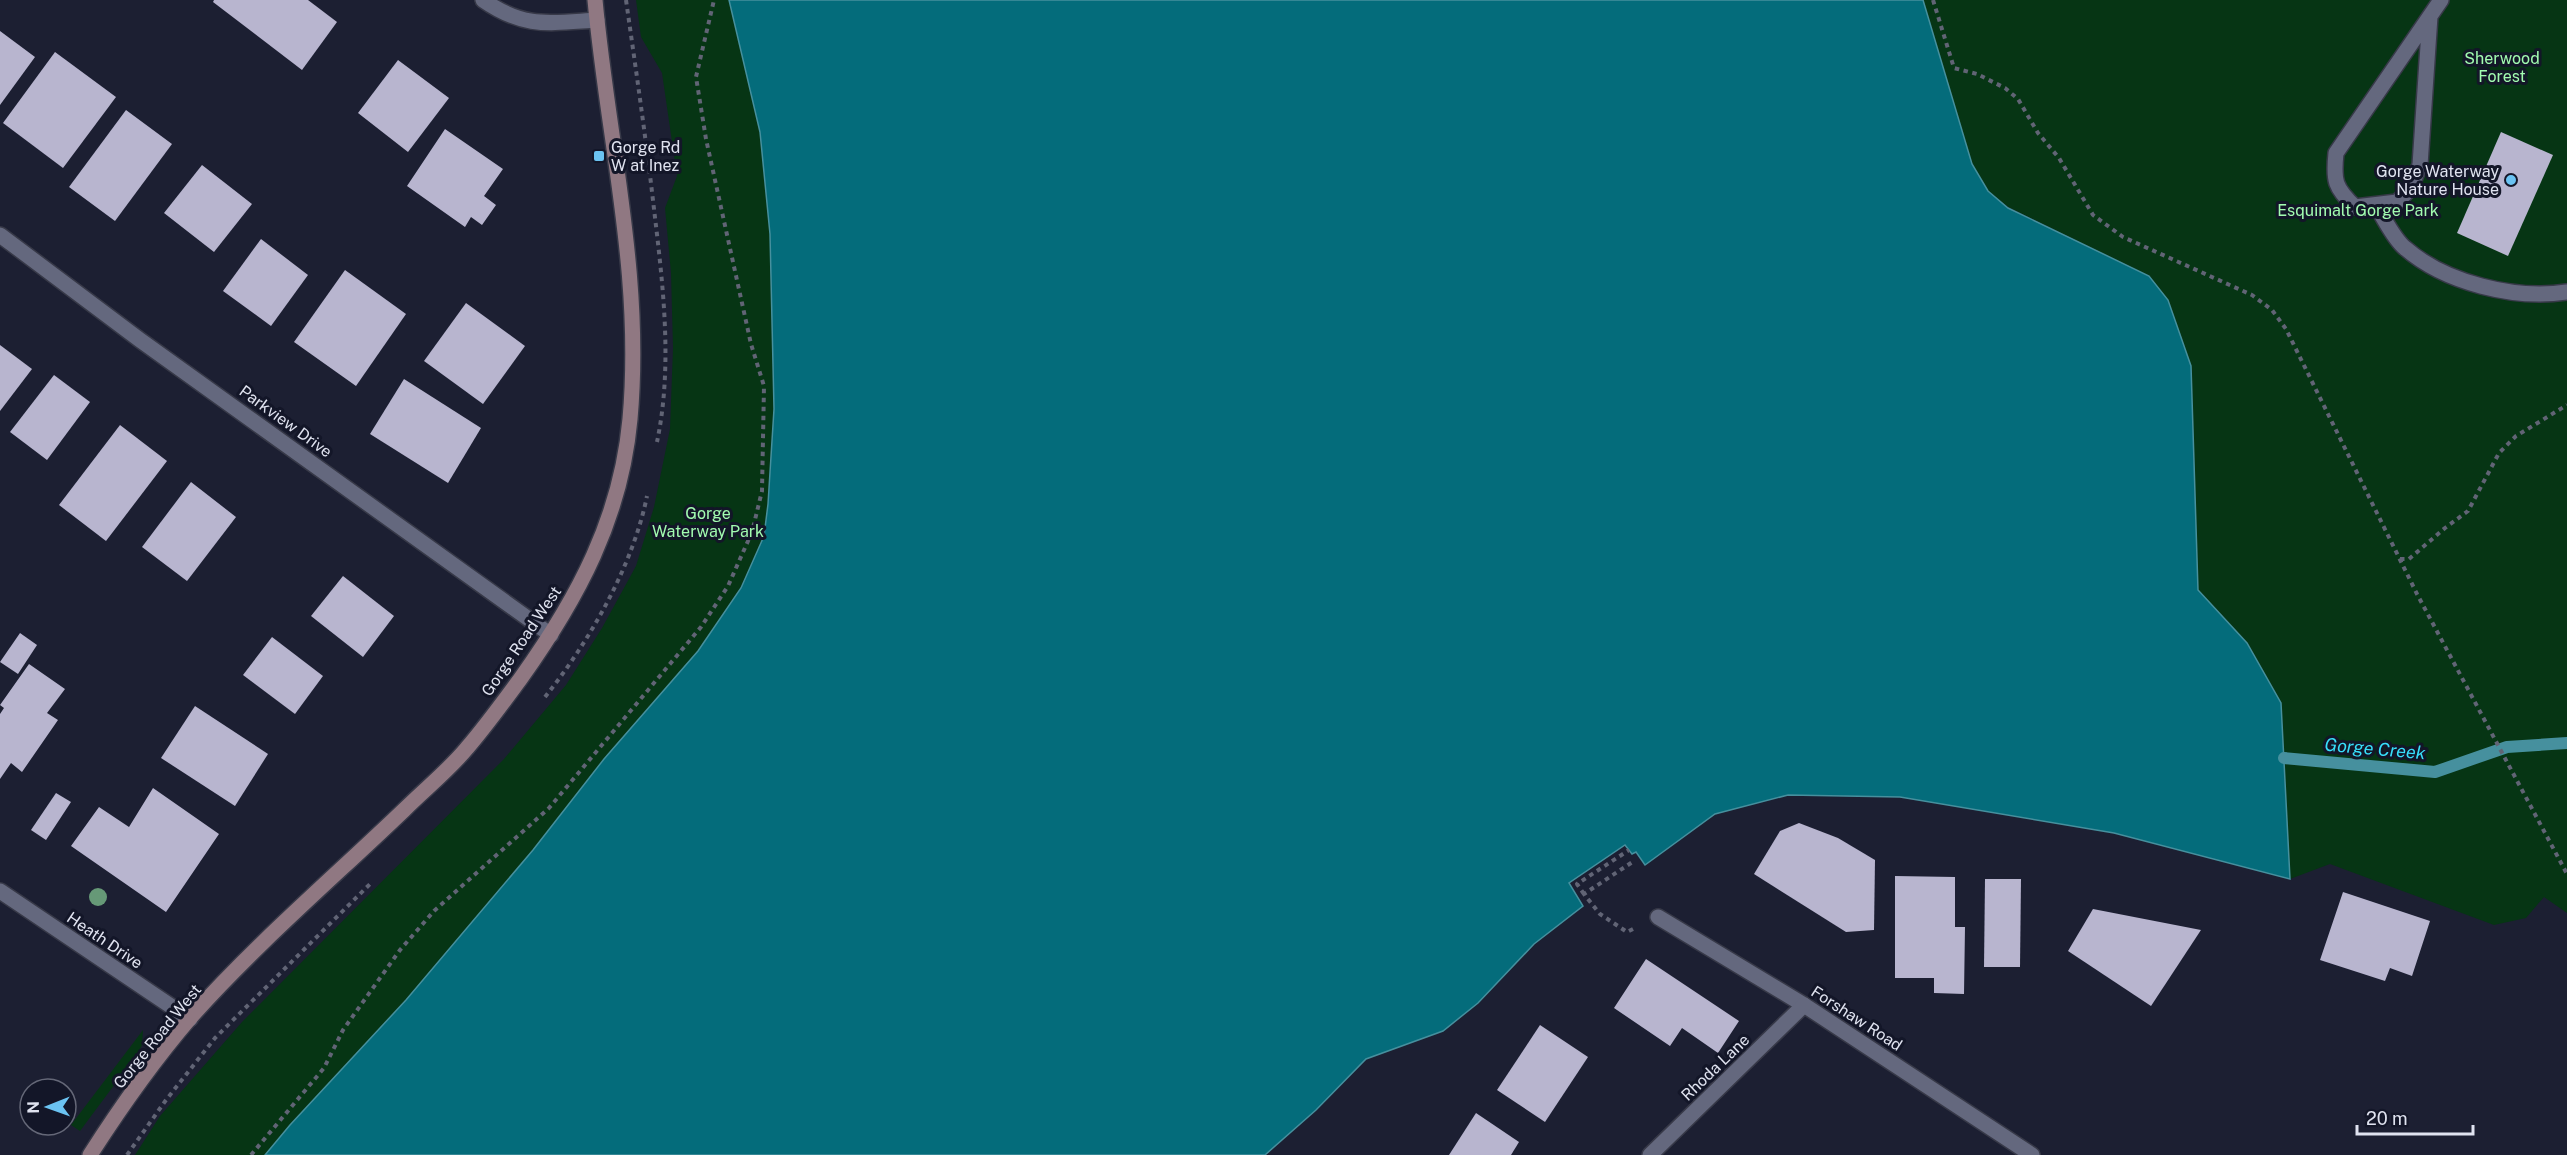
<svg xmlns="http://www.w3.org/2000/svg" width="2567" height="1155" font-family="'Public Sans',sans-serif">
<rect width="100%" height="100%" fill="#1c1f32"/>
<!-- green -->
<g fill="#063514">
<polygon points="636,0 729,0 760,132 770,234 774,409 768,504 764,536 741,587 698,651 604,759 533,850 406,1000 290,1125 265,1155 135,1155 160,1116 242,1022 504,759 566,685 602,628 636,566 654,507 670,429 673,348 671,273 665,208 677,176 662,73 641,37"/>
<polygon points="1923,0 2567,0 2567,913 2544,897 2526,918 2494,925 2330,864 2290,879 2281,703 2247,643 2198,591 2191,366 2149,276 2008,207 1988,191 1972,164"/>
<polygon points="143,1030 142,1045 138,1053 80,1131 71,1125"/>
</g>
<!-- water -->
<polygon fill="#046c7b" stroke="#46909e" stroke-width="1.5" points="729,0 1923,0 1972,164 1988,191 2008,208 2149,276 2168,300 2191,366 2198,590 2247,643 2281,703 2290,879 2114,833 1900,797 1788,795 1715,814 1645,865 1636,852 1632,854 1625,845 1569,883 1583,906 1534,944 1478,1003 1443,1031 1366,1059 1316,1110 1265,1155 265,1155 290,1125 406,1000 533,850 604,759 698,651 741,588 764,536 768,504 774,409 770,234 760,132"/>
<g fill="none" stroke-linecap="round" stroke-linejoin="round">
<!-- stream -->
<polyline stroke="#46909e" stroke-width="12" points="2284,758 2435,772 2507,747 2567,743"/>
</g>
<!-- building -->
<g fill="#b8b5cf">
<polygon points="214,0 308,0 337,22 302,70 213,2"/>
<polygon points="0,31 35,57 0,105"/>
<polygon points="55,52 116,97 63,168 3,123"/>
<polygon points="398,60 449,98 408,152 358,113"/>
<polygon points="126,110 172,144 115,221 69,187"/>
<polygon points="445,129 503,169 484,196 496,205 482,225 471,217 465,227 407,186"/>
<polygon points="2501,132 2553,155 2508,256 2457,233"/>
<polygon points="202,165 252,204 214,252 164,213"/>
<polygon points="261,239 308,275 271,326 223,291"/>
<polygon points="345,270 406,314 356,386 294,342"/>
<polygon points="466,303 525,346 483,404 424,361"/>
<polygon points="0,345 32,369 0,411"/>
<polygon points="54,375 90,402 47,460 10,432"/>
<polygon points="404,379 481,428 448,483 370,434"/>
<polygon points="120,425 167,461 106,541 59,505"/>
<polygon points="191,482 236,517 187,581 142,547"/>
<polygon points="343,576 394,616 363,657 311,616"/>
<polygon points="20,633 37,645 18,674 0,662"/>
<polygon points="272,637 323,676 295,714 243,675"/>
<polygon points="29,664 65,689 47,713 58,720 22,772 11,763 0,779 0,714 4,708 0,705"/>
<polygon points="195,706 268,754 235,806 161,758"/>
<polygon points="153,788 219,834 166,912 71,846 99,807 129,827"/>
<polygon points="56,793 71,802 46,840 31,830"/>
<polygon points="1799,823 1838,838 1875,860 1874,930 1846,932 1754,874 1780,831"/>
<polygon points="1895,876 1955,877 1955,927 1965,927 1964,994 1934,993 1934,978 1895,978"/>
<polygon points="1985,879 2021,879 2020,967 1984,967"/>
<polygon points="2343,892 2430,921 2412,976 2390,968 2385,981 2320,960"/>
<polygon points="2093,909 2201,930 2151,1006 2068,951"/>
<polygon points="1646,959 1739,1021 1718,1053 1682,1028 1670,1046 1614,1008"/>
<polygon points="1540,1025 1588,1057 1545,1122 1497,1090"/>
<polygon points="1476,1113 1519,1142 1511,1155 1449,1155"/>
</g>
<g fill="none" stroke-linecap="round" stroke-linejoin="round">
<defs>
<g id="service">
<path d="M2430,16L2420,165L2410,189L2397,202L2355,207C2335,188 2333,181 2336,153L2441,0"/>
<path d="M2376,206C2385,219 2393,238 2405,248C2445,283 2515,300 2567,292"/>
</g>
<g id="minor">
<path d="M483,0C525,29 549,23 597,20"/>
<polyline points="0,235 140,340 551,635"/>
<polyline points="0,891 190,1019"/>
<polyline points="1658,917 1804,1005 2032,1155"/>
<polyline points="1650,1155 1804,1005"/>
</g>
<path id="secondary" d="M90,1155C120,1108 154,1060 190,1018C256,944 333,878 404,810C425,789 449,770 467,748C486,726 504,701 521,678C578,598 621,518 630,419C643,274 608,142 595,0"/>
</defs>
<!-- service casing -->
<use href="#service" stroke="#373948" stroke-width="18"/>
<!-- minor casing -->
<use href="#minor" stroke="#373948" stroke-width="18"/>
<!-- secondary casing -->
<use href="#secondary" stroke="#373948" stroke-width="18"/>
<!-- path -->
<g stroke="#616475" stroke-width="4" stroke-dasharray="4.5 4.5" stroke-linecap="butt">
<path d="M626,0C636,70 646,139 654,209C663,285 673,366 657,442"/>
<polyline points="1933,0 1954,68 1977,74 2005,88 2018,99 2038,133 2059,158 2093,215 2123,237 2252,295 2272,310 2286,329 2417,594 2567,874"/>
<polyline points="2400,559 2409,559 2445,528 2468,511 2499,453 2516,436 2567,405"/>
<path d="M545,697C589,642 633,566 647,496"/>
<polyline points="1584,894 1577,884 1629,850"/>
<polyline points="1633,929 1627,932 1600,914 1584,894 1634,861"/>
<polyline points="127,1155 166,1100 215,1038 372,882"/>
<polyline points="251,1155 324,1068 343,1030 400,950 434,911 549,808 701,627 728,586 752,532 762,491 764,386 751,344 706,139 696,77 714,0"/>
</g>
<!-- service -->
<use href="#service" stroke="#64687e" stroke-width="15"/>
<!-- minor -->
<use href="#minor" stroke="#64687e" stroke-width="15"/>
<!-- secondary -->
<use href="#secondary" stroke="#907882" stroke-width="15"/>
</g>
<!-- trees -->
<circle fill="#697" cx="98" cy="897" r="9"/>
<!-- markers -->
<g fill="#6bc3f2" stroke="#131628" stroke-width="2">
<rect x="593" y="150" width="12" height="12" rx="3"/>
<circle cx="2511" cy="180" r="6"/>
</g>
<g text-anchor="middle" stroke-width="6" stroke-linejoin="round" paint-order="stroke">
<!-- park labels -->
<g font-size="16" fill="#a2fcb0" stroke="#131628">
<text x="2502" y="64">Sherwood<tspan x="2502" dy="18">Forest</tspan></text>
<text x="2358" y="216">Esquimalt Gorge Park</text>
<text x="708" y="519">Gorge<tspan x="708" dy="18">Waterway Park</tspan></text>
</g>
<!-- poi labels -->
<g font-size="16" fill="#e0e3f0" stroke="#131628" text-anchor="start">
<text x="611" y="153">Gorge Rd<tspan x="611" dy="18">W at Inez</tspan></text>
<text x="2499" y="177" text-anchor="end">Gorge Waterway<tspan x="2499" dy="18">Nature House</tspan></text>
</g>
<!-- street labels -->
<g font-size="16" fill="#e0e3f0" stroke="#131628">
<text transform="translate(286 421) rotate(36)" y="6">Parkview Drive</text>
<text transform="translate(521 641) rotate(-56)" y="6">Gorge Road West</text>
<text transform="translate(105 940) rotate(34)" y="6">Heath Drive</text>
<text transform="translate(1857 1018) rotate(33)" y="6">Forshaw Road</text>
<text transform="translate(157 1036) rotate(-51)" y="6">Gorge Road West</text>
<text transform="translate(1715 1067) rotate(-44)" y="6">Rhoda Lane</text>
</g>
<!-- water labels -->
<g font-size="18" font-style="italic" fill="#37dffa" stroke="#131628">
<text transform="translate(2375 749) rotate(5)" y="6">Gorge Creek</text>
</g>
</g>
<!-- north arrow -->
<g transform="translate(48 1107) rotate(269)"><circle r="28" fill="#131628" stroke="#656878" stroke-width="1.5"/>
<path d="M0-4.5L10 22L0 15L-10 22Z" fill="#6bc3f2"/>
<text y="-9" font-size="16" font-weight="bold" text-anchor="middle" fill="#e0e3f0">N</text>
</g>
<!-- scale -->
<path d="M2357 1125v9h116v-9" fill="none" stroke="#e0e3f0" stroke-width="3"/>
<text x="2366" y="1125" font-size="18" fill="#e0e3f0" stroke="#131628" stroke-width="4.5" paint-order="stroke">20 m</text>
</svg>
